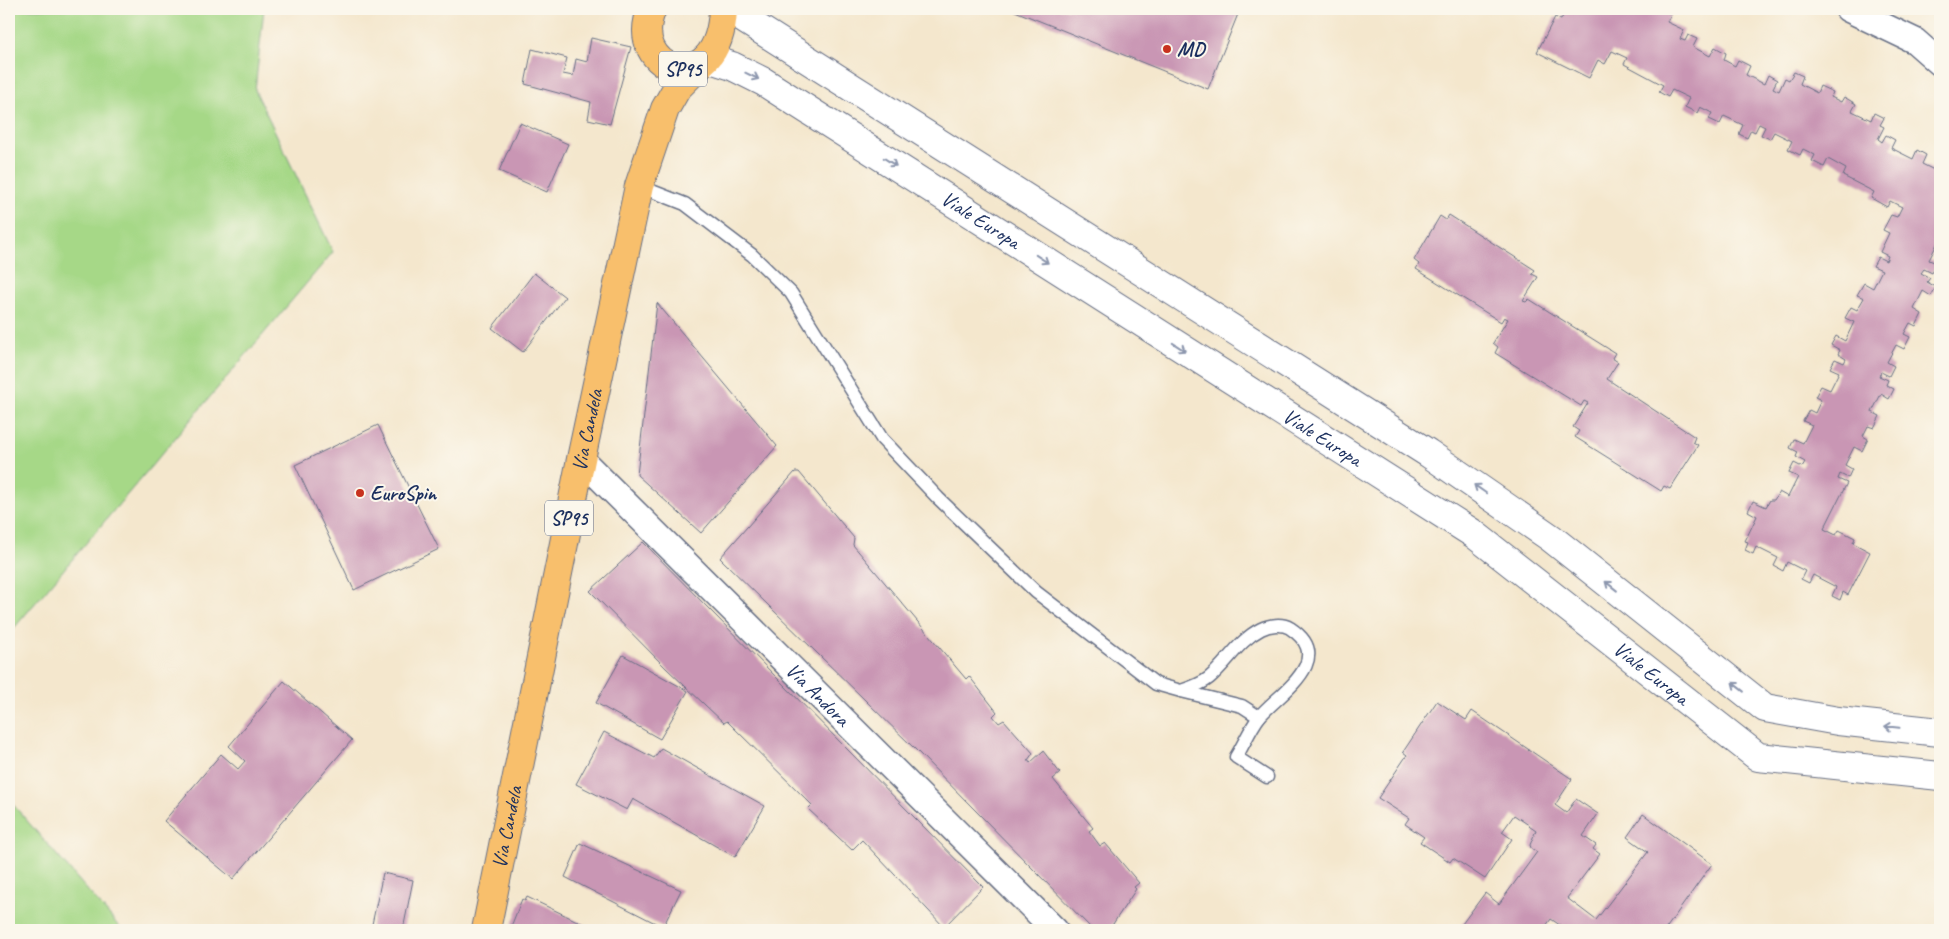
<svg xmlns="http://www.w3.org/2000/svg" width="1949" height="939" font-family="Caveat,sans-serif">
<rect width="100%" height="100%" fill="#fbf7ec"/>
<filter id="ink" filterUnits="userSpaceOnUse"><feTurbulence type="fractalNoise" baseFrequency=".02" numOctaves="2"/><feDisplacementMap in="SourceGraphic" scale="10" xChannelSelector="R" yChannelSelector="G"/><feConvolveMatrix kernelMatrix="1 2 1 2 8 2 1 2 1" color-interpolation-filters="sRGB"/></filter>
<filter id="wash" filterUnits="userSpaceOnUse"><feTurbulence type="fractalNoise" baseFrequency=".0096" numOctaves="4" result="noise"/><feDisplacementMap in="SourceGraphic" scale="20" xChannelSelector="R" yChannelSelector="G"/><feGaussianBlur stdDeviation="1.12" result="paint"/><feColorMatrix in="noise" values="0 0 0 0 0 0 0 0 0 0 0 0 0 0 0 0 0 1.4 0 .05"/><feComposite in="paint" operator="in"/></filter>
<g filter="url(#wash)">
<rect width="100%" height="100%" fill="#f4e7cd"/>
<!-- green -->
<g fill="#a6d887" stroke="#608472">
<polygon points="9,9 264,9 255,90 333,252 9,634"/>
<polygon points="9,800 122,930 9,930"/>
</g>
<g id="blocks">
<!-- building -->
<g fill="#c996b4">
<polygon points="1010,9 1240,9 1208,89"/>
<polygon points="1566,9 1660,9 1671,14 1667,22 1684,30 1680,39 1685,41 1688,35 1697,39 1693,47 1710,56 1715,47 1726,53 1724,60 1735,66 1738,60 1750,66 1746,75 1764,84 1768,75 1777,80 1773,88 1779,91 1785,78 1789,80 1794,72 1803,76 1800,84 1817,93 1820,86 1833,92 1831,97 1841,102 1844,97 1856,104 1852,111 1871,120 1874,113 1884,118 1880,125 1884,127 1878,139 1882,142 1886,135 1895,140 1891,148 1913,159 1917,150 1926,155 1922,164 1938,172 1940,169 1940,241 1939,240 1929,260 1937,263 1932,273 1924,269 1921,273 1930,278 1927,282 1936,287 1931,296 1923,291 1914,309 1922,314 1916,326 1910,323 1904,334 1910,337 1904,349 1896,345 1887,362 1894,366 1889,376 1881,372 1879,376 1888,380 1886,385 1894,389 1889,399 1881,394 1872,412 1880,416 1874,428 1868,426 1863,436 1868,439 1862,451 1854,447 1845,465 1852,469 1848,478 1840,474 1838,479 1847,483 1824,529 1836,535 1839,530 1855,538 1853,543 1870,552 1848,595 1843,592 1840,600 1832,596 1836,587 1813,575 1809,583 1801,579 1805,571 1787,562 1783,571 1774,566 1778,558 1756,547 1753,554 1745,550 1748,542 1745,541 1757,516 1748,511 1753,501 1766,507 1770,500 1774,500 1779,492 1788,497 1798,477 1789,473 1794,463 1802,467 1805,462 1796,457 1798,452 1790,448 1794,439 1803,443 1812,425 1803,421 1809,410 1815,413 1821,400 1815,397 1821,386 1830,390 1839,372 1830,368 1835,359 1844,363 1846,359 1838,354 1840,350 1831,345 1836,336 1845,341 1854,322 1845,318 1851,307 1857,310 1864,298 1857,295 1864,283 1873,288 1882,270 1873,266 1878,257 1886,261 1888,256 1880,252 1889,233 1883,230 1891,215 1897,217 1902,207 1890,201 1887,207 1871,198 1874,192 1843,176 1846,169 1828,159 1824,167 1812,161 1815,155 1803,149 1800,155 1788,149 1792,141 1774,132 1770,139 1761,135 1765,127 1759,124 1755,132 1751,130 1747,138 1739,134 1743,125 1724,116 1720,124 1709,119 1712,113 1700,107 1697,113 1685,107 1689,98 1672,90 1668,97 1659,92 1663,85 1624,64 1627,58 1612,51 1605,64 1598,60 1589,78 1537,52 1555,17 1561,20"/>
<polygon points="591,38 631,47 610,124 588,119 591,102 525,84 532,49 567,58 563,74 573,76 576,59 587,62"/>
<polygon points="520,123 568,144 547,192 499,171"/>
<polygon points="1449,215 1535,270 1532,274 1538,277 1523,301 1526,302 1529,299 1615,353 1612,358 1618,362 1607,379 1695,437 1693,442 1698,445 1670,489 1664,486 1661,491 1575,437 1579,431 1573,427 1588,403 1584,401 1581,406 1495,353 1498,347 1493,343 1508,319 1504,317 1501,322 1416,269 1419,264 1414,260 1440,216 1446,220"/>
<polygon points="534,273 565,297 523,352 492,328"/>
<polygon points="657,303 777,446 701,533 637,475"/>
<polygon points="378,425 439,549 354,590 295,465"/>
<polygon points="795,472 799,472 854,538 853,545 966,679 969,676 997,712 993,716 999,723 1004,720 1033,753 1028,760 1030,763 1043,751 1060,773 1053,779 1093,828 1089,831 1100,846 1105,843 1139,883 1134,887 1136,889 1109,930 1093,930 915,749 720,558"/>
<polygon points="643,542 983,887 944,927 862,840 852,850 808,809 812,805 727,721 724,723 666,668 590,591"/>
<polygon points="623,655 688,691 660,739 596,703"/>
<polygon points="284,681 352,740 233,879 164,821 221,754 238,769 245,761 229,746"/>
<polygon points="1437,701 1466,720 1472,711 1572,779 1555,805 1566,813 1576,799 1598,814 1583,836 1596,845 1593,849 1600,854 1567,898 1596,920 1648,852 1627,837 1643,814 1712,864 1665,930 1567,930 1551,919 1543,930 1466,930 1468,928 1462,924 1485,893 1499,904 1537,852 1531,848 1530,845 1536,830 1514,815 1502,832 1512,839 1485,879 1453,858 1450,862 1420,842 1424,837 1405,824 1409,818 1378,798 1407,755 1403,752"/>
<polygon points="604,732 654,758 661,748 765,806 735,857 633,799 627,810 576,784"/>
<polygon points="580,843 681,890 663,927 565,877"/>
<polygon points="383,873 413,880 403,930 371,929"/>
<polygon points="527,897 596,930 512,930 510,929 522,899 525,901"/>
</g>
</g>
</g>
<g filter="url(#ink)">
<use href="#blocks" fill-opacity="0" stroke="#676f85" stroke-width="1"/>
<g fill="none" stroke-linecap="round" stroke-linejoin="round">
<defs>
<g id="service">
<path d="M639,186L685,204L752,255L791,293L882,439L938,498L1036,592L1156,684L1181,691C1190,688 1202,684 1209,678C1227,663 1239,640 1261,629C1269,625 1282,623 1290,628C1338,660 1278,694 1259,717C1250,729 1244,744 1236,757L1267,777"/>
<polyline points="1181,691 1242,706 1259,717"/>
</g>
<g id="minor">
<polyline points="1848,9 1915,41 1940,63"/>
<path id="s1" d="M581,459L1055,930"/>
</g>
<g id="tertiary">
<polyline points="728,9 1428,453 1551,538 1765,708 1838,721 1940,732"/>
<path id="s2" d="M707,58L732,66L764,82L1474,534L1758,757L1940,776"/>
</g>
<g id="primary">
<path d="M652,9C625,71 719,105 723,9"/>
<path id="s3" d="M486,930L581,459L639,186L665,109L677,88L699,66"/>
</g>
</defs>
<!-- service casing -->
<use href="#service" stroke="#676f85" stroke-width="15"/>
<!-- minor casing -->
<use href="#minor" stroke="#676f85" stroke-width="28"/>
<!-- tertiary casing -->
<use href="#tertiary" stroke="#676f85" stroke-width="30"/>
<!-- primary casing -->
<use href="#primary" stroke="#676f85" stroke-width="30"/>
<!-- service -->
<use href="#service" stroke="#fff" stroke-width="12"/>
<!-- minor -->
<use href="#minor" stroke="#fff" stroke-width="25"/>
<!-- tertiary -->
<use href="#tertiary" stroke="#fff" stroke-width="28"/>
<!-- primary -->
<use href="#primary" stroke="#f8bf6c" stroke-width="28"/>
</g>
<!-- one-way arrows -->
<defs><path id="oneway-shaft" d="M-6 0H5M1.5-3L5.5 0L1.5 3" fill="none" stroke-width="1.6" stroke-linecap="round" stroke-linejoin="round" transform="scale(1.25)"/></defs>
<g stroke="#8d97ae">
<use href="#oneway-shaft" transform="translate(752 76) rotate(26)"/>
<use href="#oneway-shaft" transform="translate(890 162) rotate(33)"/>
<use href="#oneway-shaft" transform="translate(1042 259) rotate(33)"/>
<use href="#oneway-shaft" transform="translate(1179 347) rotate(33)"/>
<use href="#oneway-shaft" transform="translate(1480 489) rotate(-145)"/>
<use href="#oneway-shaft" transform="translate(1611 586) rotate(-142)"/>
<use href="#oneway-shaft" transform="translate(1738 687) rotate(-142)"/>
<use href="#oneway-shaft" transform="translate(1892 727) rotate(-174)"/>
</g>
</g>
<!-- markers -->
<g fill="#c8321e" stroke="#fbf7ec" stroke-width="2">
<circle cx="1167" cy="49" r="5"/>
<circle cx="360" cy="493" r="5"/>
</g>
<g text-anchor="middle" stroke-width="4" stroke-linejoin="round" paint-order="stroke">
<!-- shield labels -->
<g fill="#fbf7ec" stroke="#5e6b89" stroke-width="1">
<rect x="659" y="51.5" width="48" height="35" rx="4"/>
<rect x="545" y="500.5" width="48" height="35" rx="4"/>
</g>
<g font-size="20" font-weight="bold" fill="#1b2f5e">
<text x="683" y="76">SP95</text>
<text x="569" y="525">SP95</text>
</g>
<!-- poi labels -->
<g font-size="21" font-weight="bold" fill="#1b2f5e" stroke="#fbf7ec" text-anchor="start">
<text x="1177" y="56">MD</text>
<text x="370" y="500">EuroSpin</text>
</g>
<!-- street labels -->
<g font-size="21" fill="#1b2f5e" stroke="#fbf7ec">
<text dy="7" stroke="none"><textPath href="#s2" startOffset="319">Viale Europa</textPath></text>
<text dy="7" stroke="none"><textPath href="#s3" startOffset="510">Via Candela</textPath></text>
<text dy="7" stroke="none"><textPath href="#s2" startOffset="724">Viale Europa</textPath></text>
<text dy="7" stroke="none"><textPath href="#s2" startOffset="1129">Viale Europa</textPath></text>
<text dy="7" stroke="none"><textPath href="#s1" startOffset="334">Via Andora</textPath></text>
<text dy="7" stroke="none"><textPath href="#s3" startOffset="105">Via Candela</textPath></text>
</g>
</g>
<!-- margin -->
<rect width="1949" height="939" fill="none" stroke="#fbf7ec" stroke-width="30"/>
</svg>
